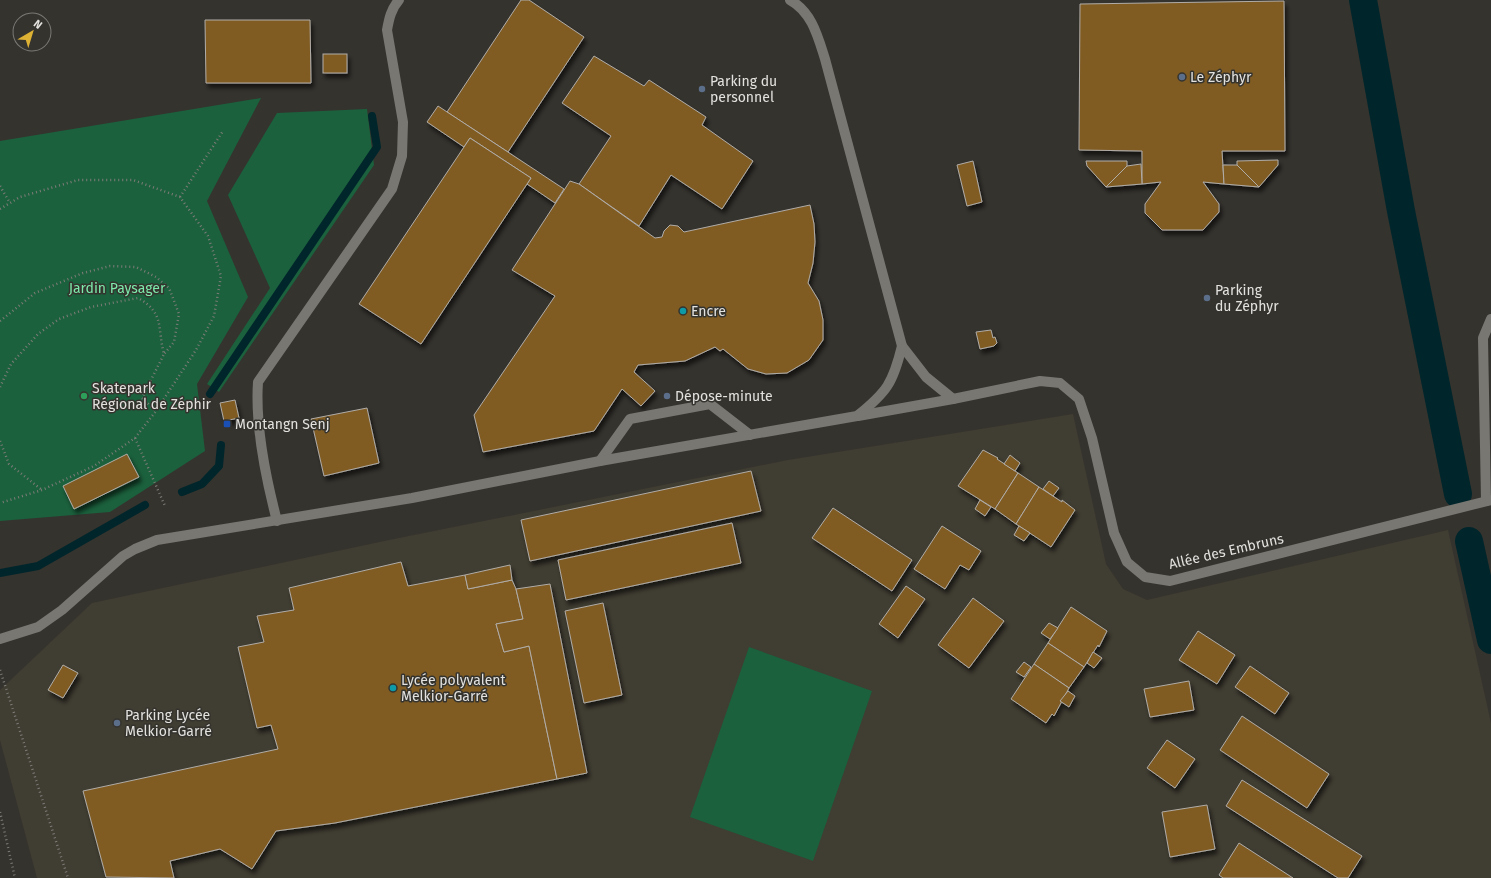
<svg xmlns="http://www.w3.org/2000/svg" width="1491" height="878" font-family="'Fira Sans',sans-serif">
<defs>
<filter id="shadow"><feDropShadow dx="2.5" dy="4.5" stdDeviation="2" flood-color="#0009"/></filter>
</defs>
<rect width="100%" height="100%" fill="#35332e"/>
<!-- built -->
<polygon fill="#403d32" points="1073,414 1106,564 1123,589 1147,600 1448,530 1491,723 1491,878 37,878 0,740 0,690 92,603 389,540 788,460"/>
<!-- green -->
<g fill="#1b613d">
<polygon points="261,98 207,201 248,297 197,384 205,451 110,512 0,521 0,141"/>
<polygon points="367,109 374,165 219,392 207,384 270,288 228,195 277,113"/>
<polygon points="749,647 872,691 813,861 690,817"/>
</g>
<g fill="none" stroke-linecap="round" stroke-linejoin="round">
<!-- stream -->
<g stroke="#00262b" stroke-width="8">
<polyline points="210,394 377,147 372,116"/>
<polyline points="182,492 202,484 219,466 221,445"/>
<polyline points="0,573 38,566 145,505"/>
</g>
<!-- canal -->
<g stroke="#00262b" stroke-width="28">
<polyline points="1363,0 1401,211 1458,494"/>
<polyline points="1469,541 1491,640"/>
</g>
</g>
<!-- building -->
<g fill="#805c24" stroke="#b0aca7" filter="url(#shadow)">
<polygon points="521,0 529,0 584,37 508,152 447,112"/>
<polygon points="1284,1 1285,151 1222,151 1224,184 1203,182 1219,204 1219,212 1203,230 1162,230 1145,213 1145,204 1161,182 1142,184 1142,151 1079,150 1080,4"/>
<polygon points="205,20 310,20 311,83 206,83"/>
<rect x="323" y="54" width="24" height="19"/>
<polygon points="594,56 644,86 649,80 706,117 702,125 753,161 722,209 671,175 639,226 579,184 611,136 562,103"/>
<polygon points="438,106 564,189 555,203 527,184 531,178 470,138 464,147 427,122"/>
<polygon points="470,138 531,178 421,344 359,304"/>
<polygon points="1278,160 1278,165 1259,187 1237,165 1237,161"/>
<polygon points="973,161 982,202 967,206 957,165"/>
<polygon points="1086,161 1127,161 1127,166 1106,187 1087,166"/>
<polygon points="1141,164 1142,184 1106,187 1127,166"/>
<polygon points="1223,165 1237,165 1259,187 1224,184"/>
<polygon points="570,181 579,184 655,238 662,237 664,231 670,225 678,226 684,232 810,205 814,224 815,242 813,263 808,283 819,301 823,320 823,340 809,360 787,373 766,374 748,369 723,349 720,351 715,347 685,361 638,365 634,372 655,391 641,406 622,389 594,431 483,452 474,415 555,296 512,270"/>
<polygon points="991,330 993,338 995,337 997,343 994,346 980,349 976,332"/>
<polygon points="235,400 239,418 224,421 220,403"/>
<polygon points="367,408 379,463 324,476 311,419"/>
<polygon points="983,450 998,458 997,459 1018,473 995,509 958,486"/>
<polygon points="127,454 139,477 74,509 63,486"/>
<polygon points="1010,455 1020,463 1015,471 1004,464"/>
<polygon points="751,471 761,511 530,561 521,520"/>
<polygon points="1018,473 1039,487 1016,524 995,509"/>
<polygon points="1049,481 1059,488 1053,496 1043,489"/>
<polygon points="1039,487 1062,502 1062,500 1075,510 1051,547 1016,524"/>
<polygon points="980,500 991,507 985,516 975,509"/>
<polygon points="833,508 912,560 892,591 812,538"/>
<polygon points="732,523 741,563 566,600 558,560"/>
<polygon points="942,526 981,551 969,570 960,565 945,589 914,569"/>
<polygon points="1019,526 1030,533 1024,541 1014,535"/>
<polygon points="401,562 408,586 465,575 468,589 512,580 516,589 523,619 496,624 504,652 529,646 557,779 335,823 276,831 252,869 220,849 170,861 174,878 106,877 83,791 278,749 271,725 257,728 238,647 264,642 257,616 294,610 289,588"/>
<polygon points="510,565 512,580 468,589 465,575"/>
<polygon points="550,584 587,773 557,779 529,646 504,652 496,624 523,619 516,589"/>
<polygon points="906,586 925,599 898,638 879,624"/>
<polygon points="973,598 1004,621 969,668 938,645"/>
<polygon points="603,603 622,695 584,703 565,611"/>
<polygon points="1071,607 1107,631 1099,647 1098,645 1084,667 1048,643"/>
<polygon points="1049,623 1058,628 1050,639 1041,633"/>
<polygon points="1198,631 1235,655 1217,684 1179,660"/>
<polygon points="1048,643 1084,667 1069,688 1034,664"/>
<polygon points="1093,652 1102,658 1094,668 1087,663"/>
<polygon points="1024,662 1031,667 1024,677 1016,672"/>
<polygon points="1034,664 1069,688 1054,716 1052,714 1046,723 1011,699"/>
<polygon points="63,665 78,673 63,698 48,690"/>
<polygon points="1250,666 1289,693 1275,714 1235,687"/>
<polygon points="1189,681 1194,710 1150,717 1144,689"/>
<polygon points="1068,691 1075,696 1069,707 1060,701"/>
<polygon points="1242,716 1329,774 1307,808 1220,750"/>
<polygon points="1167,740 1195,759 1175,788 1147,768"/>
<polygon points="1242,780 1362,856 1348,878 1338,878 1226,806"/>
<polygon points="1207,805 1215,849 1170,857 1162,812"/>
<polygon points="1239,843 1293,878 1223,878 1219,875"/>
</g>
<g fill="none" stroke-linecap="round" stroke-linejoin="round">
<!-- path -->
<g stroke="#7d7c78" stroke-width="2.5" stroke-dasharray="1 3" stroke-linecap="butt">
<polyline points="0,186 10,203"/>
<polyline points="180,197 223,131"/>
<polyline points="0,209 20,197 78,180 133,180 180,197 208,236 221,276 214,316 196,350 156,411 135,438 94,466 42,490 0,503"/>
<polyline points="0,321 35,293 83,273 110,266 136,267 156,277 169,288 179,314 174,342 164,354"/>
<path d="M0,387L11,364L38,334L59,319L91,307L138,298C165,313 157,328 164,354L142,398L156,411"/>
<polyline points="135,438 165,506"/>
<polyline points="0,441 9,464 42,490"/>
<polyline points="0,670 68,878"/>
<polyline points="0,812 15,878"/>
</g>
<!-- service -->
<g stroke="#797772" stroke-width="10">
<polyline points="600,461 630,419 710,404 750,435"/>
<polyline points="1486,501 1483,338 1491,319"/>
</g>
<!-- minor -->
<g stroke="#797772" stroke-width="10">
<polyline points="902,346 926,377 953,399"/>
<polyline points="858,416 953,399 1040,381 1060,383 1079,399 1092,438 1114,533 1127,562 1145,577 1170,581 1491,500"/>
<path d="M277,521C266,479 255,425 258,382L392,189L402,156L403,122L387,30C389,19 391,9 399,0"/>
<path d="M0,639L38,627L62,610L123,556L135,549L157,540L412,498L600,461L857,416C887,392 893,383 902,346L825,59C818,37 812,12 790,0"/>
</g>
</g>
<!-- markers -->
<g fill="#5c6f8a" stroke="#35332e" stroke-width="1.5">
<circle cx="1182" cy="77" r="4"/>
<circle cx="702" cy="89" r="4"/>
<circle cx="1207" cy="298" r="4"/>
<circle cx="667" cy="396" r="4"/>
<circle cx="117" cy="723" r="4"/>
</g>
<g fill="#0f9aa8" stroke="#35332e" stroke-width="1.5">
<circle cx="683" cy="311" r="4"/>
<circle cx="393" cy="688" r="4"/>
</g>
<circle fill="#2e9e5b" stroke="#35332e" stroke-width="1.5" cx="84" cy="396" r="4"/>
<rect fill="#1a4fb4" stroke="#35332e" stroke-width="1.5" x="223" y="420" width="8" height="8" rx="2"/>
<g text-anchor="middle" stroke-width="3" stroke-linejoin="round" paint-order="stroke">
<!-- poi labels -->
<g font-size="14" fill="#e3e2df" stroke="#35332e" text-anchor="start">
<text x="1190" y="82">Le Zéphyr</text>
<text x="710" y="86">Parking du<tspan x="710" dy="16">personnel</tspan></text>
<text x="1215" y="295">Parking<tspan x="1215" dy="16">du Zéphyr</tspan></text>
<text x="691" y="316">Encre</text>
<text x="92" y="393">Skatepark<tspan x="92" dy="16">Régional de Zéphir</tspan></text>
<text x="675" y="401">Dépose-minute</text>
<text x="235" y="429">Montangn Senj</text>
<text x="401" y="685">Lycée polyvalent<tspan x="401" dy="16">Melkior-Garré</tspan></text>
<text x="125" y="720">Parking Lycée<tspan x="125" dy="16">Melkior-Garré</tspan></text>
</g>
<!-- park labels -->
<g font-size="14" fill="#7cebab" stroke="#35332e">
<text x="117" y="293">Jardin Paysager</text>
</g>
<!-- street labels -->
<g font-size="14" fill="#e3e2df" stroke="#35332e">
<text transform="translate(1226 551) rotate(-13)" y="5">Allée des Embruns</text>
</g>
</g>
<!-- north arrow -->
<g transform="translate(32 32) rotate(38)"><circle r="19" fill="#35332e" stroke="#7b7975"/>
<path d="M0-3L7 15L0 10L-7 15Z" fill="#ddb133"/>
<text y="-6" font-size="11" font-weight="bold" text-anchor="middle" fill="#e3e2df">N</text>
</g>
</svg>
